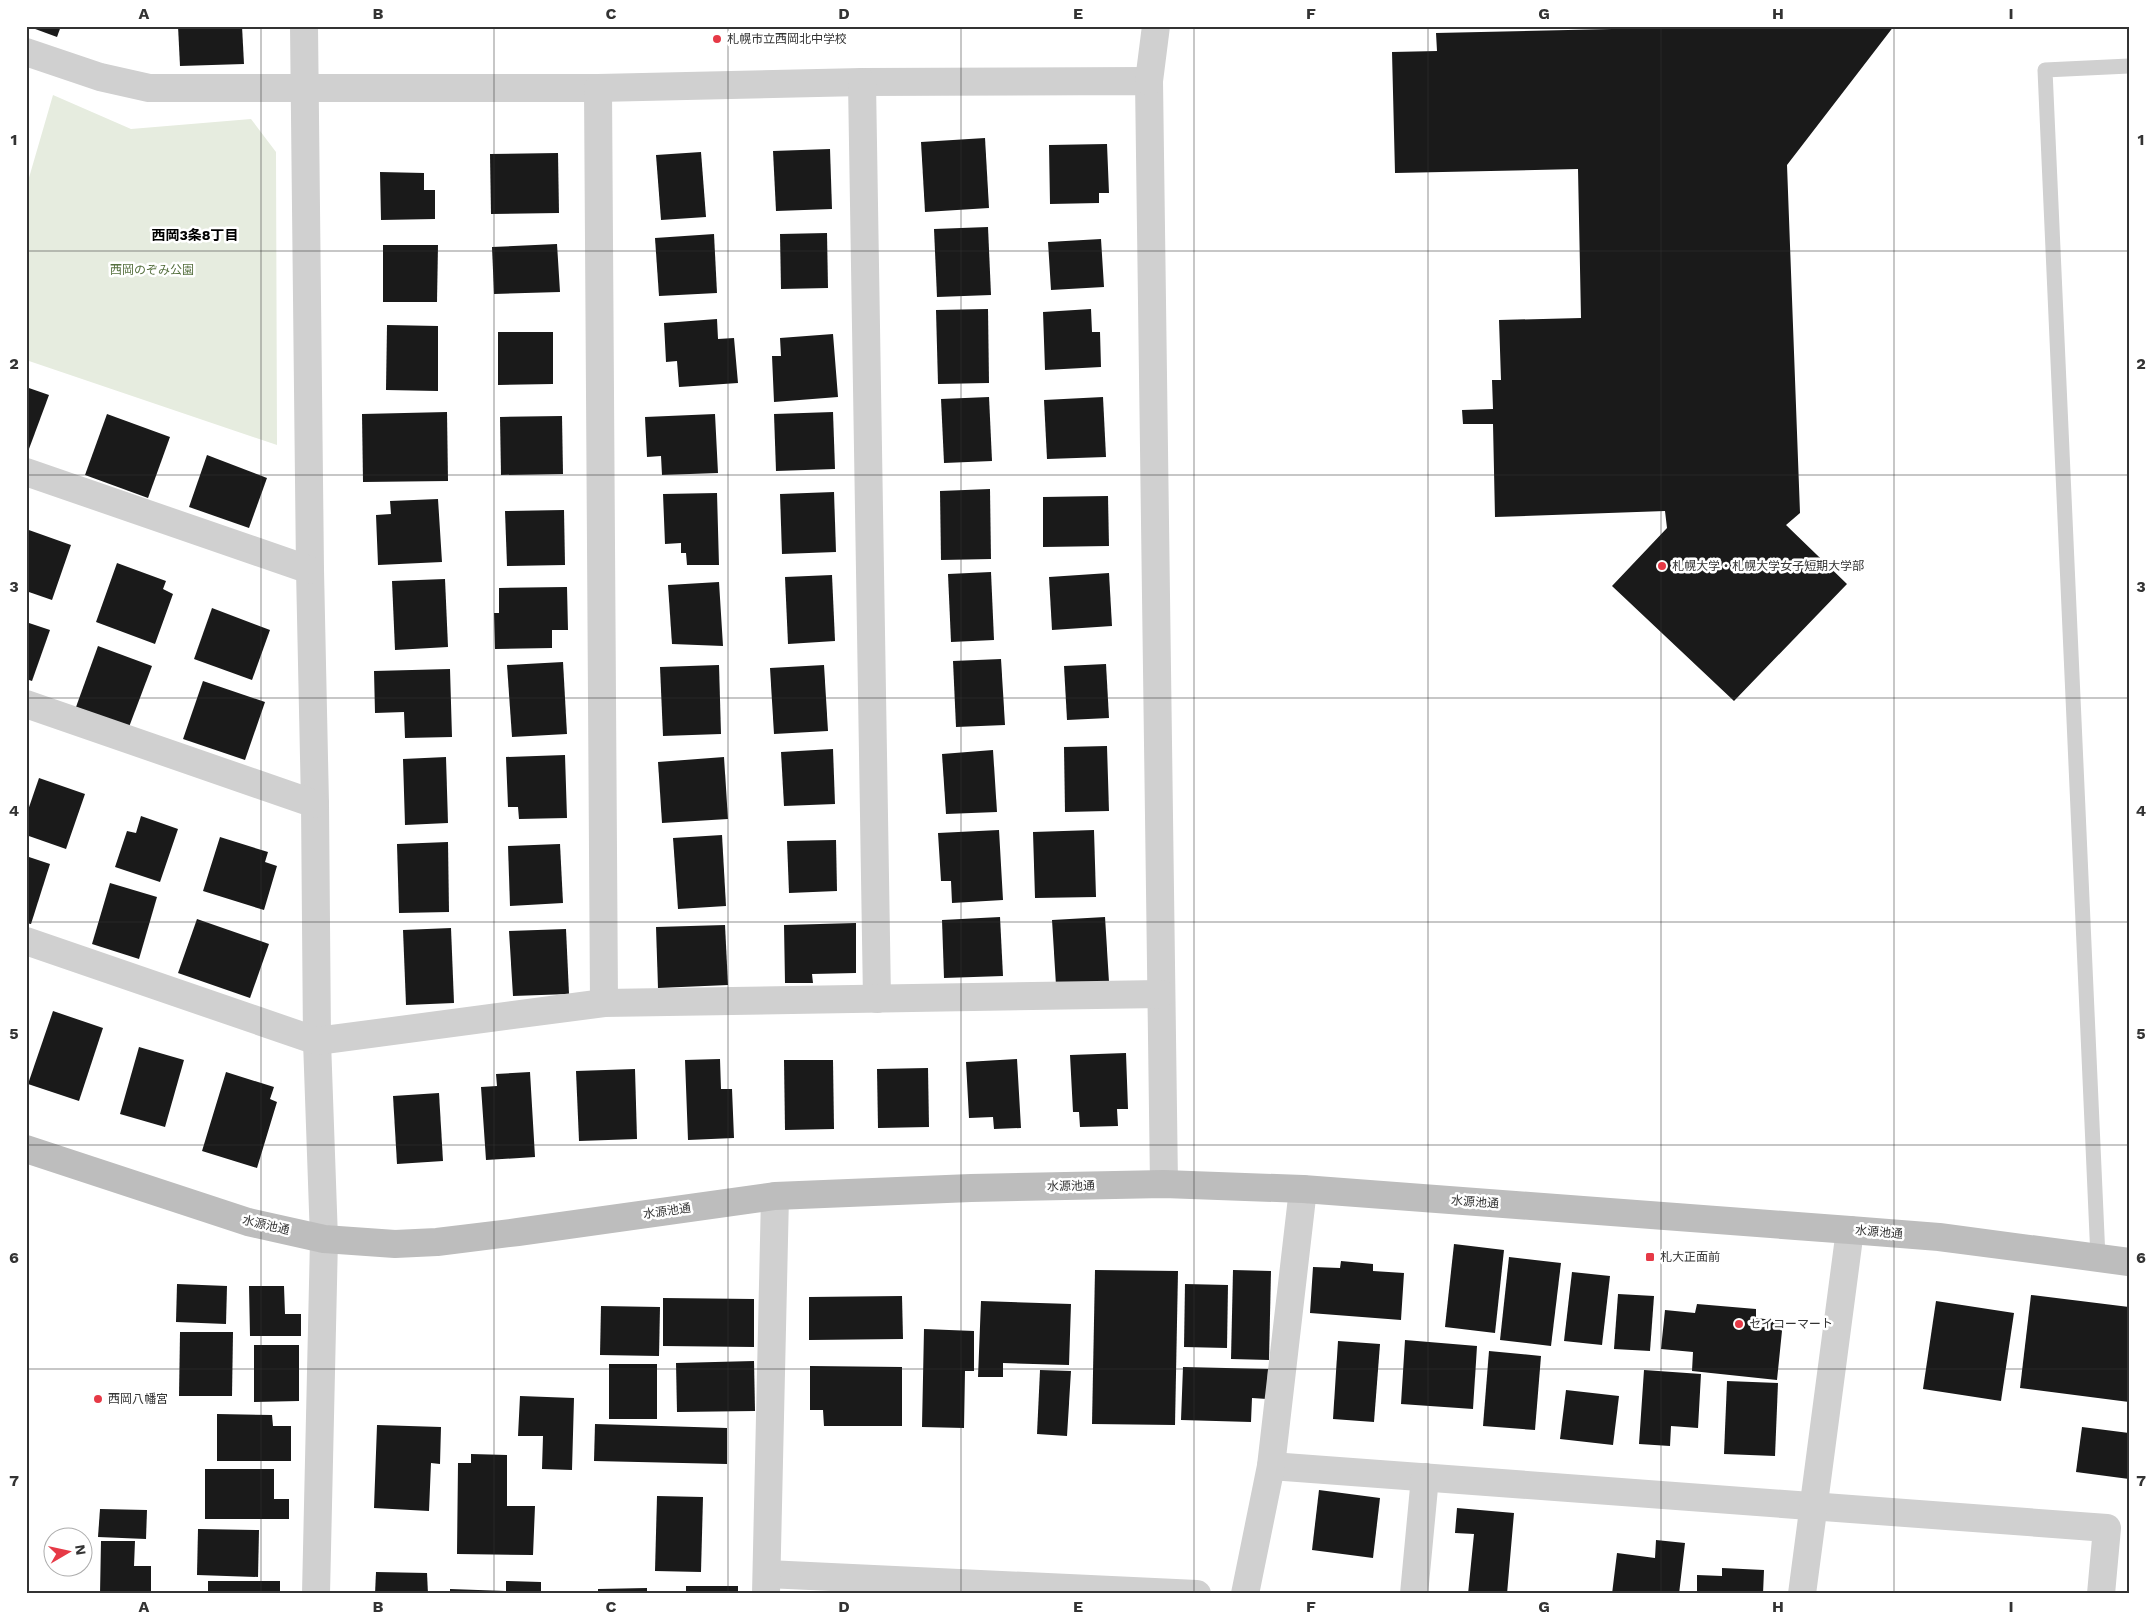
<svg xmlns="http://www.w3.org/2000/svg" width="2155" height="1620" font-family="'Work Sans','Noto Sans JP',sans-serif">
<rect width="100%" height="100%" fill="#fff"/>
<!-- green -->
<polygon fill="#e6ecdf" points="53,95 131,129 251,119 276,152 277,445 26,360 26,188"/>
<!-- building -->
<g fill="#1a1a1a">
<polygon points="27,26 61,26 57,37"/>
<polygon points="178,26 242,26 244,64 180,66"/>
<polygon points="402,26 468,26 468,28 402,29"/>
<polygon points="1656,26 1894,26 1787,165 1800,513 1786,525 1847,584 1734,701 1612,586 1667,528 1665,511 1495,517 1493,424 1463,424 1462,410 1493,409 1492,380 1501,380 1499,320 1581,318 1578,169 1395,173 1392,52 1437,51 1436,33 1656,28"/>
<polygon points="985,138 989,208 925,212 921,142"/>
<polygon points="1107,144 1109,193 1099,193 1099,203 1050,204 1049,145"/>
<polygon points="830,149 832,209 776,211 773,151"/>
<polygon points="701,152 706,217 661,220 656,155"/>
<polygon points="558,153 559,213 491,214 490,154"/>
<polygon points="380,172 424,173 424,190 435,190 435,219 381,220"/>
<polygon points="988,227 991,295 937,297 934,229"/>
<polygon points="827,233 828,288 781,289 780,234"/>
<polygon points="714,234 717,293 659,296 655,238"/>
<polygon points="1101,239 1104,287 1051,290 1048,242"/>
<polygon points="557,244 560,292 494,294 492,247"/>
<polygon points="383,245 438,245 437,302 383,302"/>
<polygon points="988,309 989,383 938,384 936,310"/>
<polygon points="1091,309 1092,332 1100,332 1101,367 1045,370 1043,312"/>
<polygon points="717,319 718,339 734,338 738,383 679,387 677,361 666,362 664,323"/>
<polygon points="387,325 438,326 438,391 386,390"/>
<polygon points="498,332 553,332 553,384 498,385"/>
<polygon points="833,334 838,397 774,402 772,356 781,356 780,338"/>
<polygon points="26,387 49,395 26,457"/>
<polygon points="989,397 992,461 944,463 941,399"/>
<polygon points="1103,397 1106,457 1047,459 1044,400"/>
<polygon points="447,412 448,481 363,482 362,414"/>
<polygon points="833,412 835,469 776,471 774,414"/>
<polygon points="107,414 170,437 148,498 85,475"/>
<polygon points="715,414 718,473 662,475 661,456 647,457 645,417"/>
<polygon points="562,416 563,474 501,475 500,417"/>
<polygon points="207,455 267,478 249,528 189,507"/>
<polygon points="990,489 991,559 941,560 940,491"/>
<polygon points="834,492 836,552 782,554 780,494"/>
<polygon points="717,493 719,565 687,565 686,553 681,553 681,543 665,544 663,494"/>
<polygon points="1108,496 1109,546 1043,547 1043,497"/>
<polygon points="438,499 442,562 378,565 376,515 391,514 390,501"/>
<polygon points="564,510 565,565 507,566 505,511"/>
<polygon points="26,529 71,545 52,600 26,591"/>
<polygon points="117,563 166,581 163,589 173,594 155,644 96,622"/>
<polygon points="991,572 994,640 951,642 948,574"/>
<polygon points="1109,573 1112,626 1052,630 1049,577"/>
<polygon points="832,575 835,641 788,644 785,577"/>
<polygon points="445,579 448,647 395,650 392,581"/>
<polygon points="719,582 723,646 672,644 668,585"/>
<polygon points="567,587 568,630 552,630 552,648 495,649 494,613 499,613 499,588"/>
<polygon points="212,608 270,630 252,680 194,659"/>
<polygon points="26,622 50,630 32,681 26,679"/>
<polygon points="98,646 152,666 129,727 76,707"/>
<polygon points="1001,659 1005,725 956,727 953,661"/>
<polygon points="563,662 567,734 512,737 507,665"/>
<polygon points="1106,664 1109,718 1067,720 1064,666"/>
<polygon points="719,665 721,734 663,736 660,667"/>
<polygon points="824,665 828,731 774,734 770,668"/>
<polygon points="450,669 452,737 405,738 404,712 375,713 374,671"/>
<polygon points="203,681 265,702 245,760 183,739"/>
<polygon points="1107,746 1109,811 1065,812 1064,747"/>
<polygon points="833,749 835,804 784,806 781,752"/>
<polygon points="993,750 997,812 946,814 942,754"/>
<polygon points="565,755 567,818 519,819 518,807 508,807 506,757"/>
<polygon points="446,757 448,823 405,825 403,759"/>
<polygon points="724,757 728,819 662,823 658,762"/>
<polygon points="39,778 85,794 66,849 26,835 26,816"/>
<polygon points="141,816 178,829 160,882 115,867 127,831 136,833"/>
<polygon points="999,830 1003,900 952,903 951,881 941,881 938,833"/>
<polygon points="1094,830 1096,897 1035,898 1033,832"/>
<polygon points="722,835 726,906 678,909 673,838"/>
<polygon points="220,837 268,852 265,862 277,866 264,910 203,891"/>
<polygon points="836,840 837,891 789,893 787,841"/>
<polygon points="448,842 449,912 399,913 397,844"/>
<polygon points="560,844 563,903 510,906 508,846"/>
<polygon points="26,856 50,864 31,924 26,923"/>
<polygon points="110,883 157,897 139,959 92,944"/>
<polygon points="1000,917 1003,976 944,978 942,920"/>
<polygon points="1105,917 1109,982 1056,985 1052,920"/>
<polygon points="197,919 269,944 250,998 178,973"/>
<polygon points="856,923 856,973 812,974 813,983 785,983 784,925"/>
<polygon points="725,925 728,985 658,988 656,927"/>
<polygon points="451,928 454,1003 406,1005 403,930"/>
<polygon points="566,929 569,994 513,996 509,931"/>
<polygon points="53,1011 103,1028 79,1101 28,1084"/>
<polygon points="139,1047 184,1060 165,1127 120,1114"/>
<polygon points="1126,1053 1128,1109 1117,1109 1118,1126 1080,1127 1079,1112 1073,1112 1070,1055"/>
<polygon points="720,1059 721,1089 732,1089 734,1138 688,1140 685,1060"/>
<polygon points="1017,1059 1021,1128 994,1129 993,1117 969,1118 966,1062"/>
<polygon points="784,1060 833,1060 834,1129 785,1130"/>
<polygon points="928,1068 929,1127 878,1128 877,1069"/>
<polygon points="635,1069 637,1139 579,1141 576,1071"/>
<polygon points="226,1072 274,1087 270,1099 277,1102 257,1168 202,1151"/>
<polygon points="530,1072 535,1157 486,1160 481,1087 497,1086 496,1074"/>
<polygon points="439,1093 443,1161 397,1164 393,1096"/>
<polygon points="1454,1244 1504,1250 1495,1333 1445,1327"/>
<polygon points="1509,1257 1561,1263 1551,1346 1500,1340"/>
<polygon points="1341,1261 1373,1264 1373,1271 1404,1273 1401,1320 1310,1313 1313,1267 1340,1268"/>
<polygon points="1095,1270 1178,1271 1175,1425 1092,1424"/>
<polygon points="1233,1270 1271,1271 1269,1360 1231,1359"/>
<polygon points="1572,1272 1610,1276 1602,1345 1564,1341"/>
<polygon points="177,1284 227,1286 226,1324 176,1322"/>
<polygon points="1185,1284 1228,1285 1227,1348 1184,1347"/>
<polygon points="249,1286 284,1286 285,1314 301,1314 301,1336 250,1336"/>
<polygon points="1618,1294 1654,1296 1650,1351 1614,1349"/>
<polygon points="2031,1295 2129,1307 2129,1402 2020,1388"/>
<polygon points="902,1296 903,1339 809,1340 809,1297"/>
<polygon points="663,1298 754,1299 754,1347 663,1346"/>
<polygon points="981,1301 1071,1304 1069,1365 1003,1363 1003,1377 978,1377"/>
<polygon points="1936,1301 2014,1313 2001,1401 1923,1389"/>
<polygon points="1697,1304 1756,1309 1756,1318 1783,1321 1777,1380 1692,1371 1693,1352 1661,1349 1665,1310 1695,1313"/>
<polygon points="601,1306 660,1307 659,1356 600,1355"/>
<polygon points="924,1329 974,1331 974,1371 965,1371 964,1428 922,1427"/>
<polygon points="180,1332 233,1332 232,1396 179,1396"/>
<polygon points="1405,1340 1477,1346 1473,1409 1401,1404"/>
<polygon points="1338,1341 1380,1344 1374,1422 1333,1419"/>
<polygon points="254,1345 299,1345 299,1401 254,1402"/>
<polygon points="1489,1351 1541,1356 1535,1430 1483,1426"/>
<polygon points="754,1361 755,1411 677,1412 676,1363"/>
<rect x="609" y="1364" width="48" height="55"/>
<polygon points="810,1366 902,1367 902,1426 824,1426 823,1410 810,1410"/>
<polygon points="1183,1367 1268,1369 1267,1399 1252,1398 1251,1422 1181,1420"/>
<polygon points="1040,1370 1071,1371 1067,1436 1037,1434"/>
<polygon points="1644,1370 1701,1374 1698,1428 1671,1426 1670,1446 1639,1444"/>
<polygon points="1727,1381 1778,1383 1775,1456 1724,1454"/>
<polygon points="1566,1390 1619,1396 1613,1445 1560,1439"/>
<polygon points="520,1396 574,1398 572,1470 542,1469 543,1436 518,1436"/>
<polygon points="217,1414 272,1415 273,1426 291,1426 291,1461 217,1461"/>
<polygon points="595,1424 727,1428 727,1464 594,1461"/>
<polygon points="377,1425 441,1427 440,1464 431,1463 429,1511 374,1508"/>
<polygon points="2082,1427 2129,1433 2129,1479 2076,1472"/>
<polygon points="471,1454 507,1455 507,1506 535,1506 533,1555 457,1554 458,1463 471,1463"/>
<polygon points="205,1469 274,1469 274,1499 289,1499 289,1519 205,1519"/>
<polygon points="1319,1490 1380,1498 1373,1558 1312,1550"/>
<polygon points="657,1496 703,1497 701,1572 655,1571"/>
<polygon points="1457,1508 1514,1513 1507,1594 1468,1594 1474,1534 1455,1533"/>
<polygon points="100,1509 147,1510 146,1539 98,1537"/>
<polygon points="198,1529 259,1530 258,1577 197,1575"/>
<polygon points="1656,1540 1685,1543 1679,1594 1612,1594 1617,1553 1655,1558"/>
<polygon points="101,1541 135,1541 134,1566 151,1566 151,1594 100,1594"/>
<polygon points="1722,1568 1764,1570 1763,1594 1697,1594 1697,1575 1722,1576"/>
<polygon points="376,1572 427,1573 428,1594 375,1594"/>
<rect x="208" y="1581" width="72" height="13"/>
<polygon points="506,1581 541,1582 541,1594 450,1594 450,1589 506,1591"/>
<rect x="686" y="1586" width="52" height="8"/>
<polygon points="647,1588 647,1594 598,1594 598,1589"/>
</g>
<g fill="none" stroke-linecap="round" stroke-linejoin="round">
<!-- lane -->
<polyline stroke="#d0d0d0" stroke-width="15" points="2098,1258 2045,70 2129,66"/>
<!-- street -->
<g stroke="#d0d0d0" stroke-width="28">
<polyline points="304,26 310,570 315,804 317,1041 324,1239 316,1594"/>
<polyline points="26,52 100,77 149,88 598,88 862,82 1149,81 1164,1184"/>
<polyline points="1149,81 1156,26"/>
<polyline points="862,82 877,999"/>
<polyline points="598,88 604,1003"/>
<polyline points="26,472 310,570"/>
<polyline points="26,704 315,804"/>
<polyline points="26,941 317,1041 604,1003 1161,994"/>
<polyline points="1271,1466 2107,1528 2101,1594"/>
<polyline points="767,1574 1197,1594"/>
<polyline points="766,1594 775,1196"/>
<polyline points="1245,1594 1271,1466 1303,1189"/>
<polyline points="1414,1594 1425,1477"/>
<polyline points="1802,1594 1850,1230"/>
</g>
<!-- secondary -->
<polyline stroke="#bdbdbd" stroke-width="28" points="26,1149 248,1222 324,1239 395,1244 437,1242 518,1232 775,1196 971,1188 1164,1184 1303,1189 1850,1230 1939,1237 2129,1262"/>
</g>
<!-- grid -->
<path fill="none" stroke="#333" stroke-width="1" stroke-opacity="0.55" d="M261,26V1594M494,26V1594M728,26V1594M961,26V1594M1194,26V1594M1428,26V1594M1661,26V1594M1894,26V1594M26,251H2129M26,475H2129M26,698H2129M26,922H2129M26,1145H2129M26,1369H2129"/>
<!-- markers -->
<g fill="#e63946" stroke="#fff" stroke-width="2">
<circle cx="717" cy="39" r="5"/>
<circle cx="1662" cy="566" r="5"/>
<rect x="1645" y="1252" width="10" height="10" rx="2.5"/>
<circle cx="1739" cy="1324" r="5"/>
<circle cx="98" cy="1399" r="5"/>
</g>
<g text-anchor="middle" stroke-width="5" stroke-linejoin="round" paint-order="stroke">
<!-- poi labels -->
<g font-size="12" fill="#333" stroke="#fff" text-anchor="start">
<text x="727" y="43">札幌市立西岡北中学校</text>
<text x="1672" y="570">札幌大学・札幌大学女子短期大学部</text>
<text x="1660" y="1261">札大正面前</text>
<text x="1749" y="1328">セイコーマート</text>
<text x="108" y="1403">西岡八幡宮</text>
</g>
<!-- park labels -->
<g font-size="12" fill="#56703f" stroke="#fff">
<text x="152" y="274">西岡のぞみ公園</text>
</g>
<!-- street labels -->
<g font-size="12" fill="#333" stroke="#fff">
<text transform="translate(1071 1186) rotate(-1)" y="4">水源池通</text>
<text transform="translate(1475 1202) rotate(4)" y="4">水源池通</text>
<text transform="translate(667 1211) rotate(-8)" y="4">水源池通</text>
<text transform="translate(266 1225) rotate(13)" y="4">水源池通</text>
<text transform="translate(1879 1232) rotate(5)" y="4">水源池通</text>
</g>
<!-- neighbourhood labels -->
<g font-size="14" font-weight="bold" fill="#000" stroke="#fff">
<text x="195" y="240">西岡3条8丁目</text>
</g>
</g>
<!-- border -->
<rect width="2155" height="1620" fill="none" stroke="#ffffff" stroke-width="55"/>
<!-- north arrow -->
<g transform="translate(68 1552) rotate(81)"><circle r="24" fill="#ffffff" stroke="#adadad"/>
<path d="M0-4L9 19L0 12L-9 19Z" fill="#e63946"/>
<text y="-8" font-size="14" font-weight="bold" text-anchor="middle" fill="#333333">N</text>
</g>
<rect x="28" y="28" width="2100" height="1564" fill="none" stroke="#333" stroke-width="2"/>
<g font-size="16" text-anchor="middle" font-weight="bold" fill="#333">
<text x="144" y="19">A</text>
<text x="378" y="19">B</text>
<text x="611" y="19">C</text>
<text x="844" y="19">D</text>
<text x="1078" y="19">E</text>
<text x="1311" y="19">F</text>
<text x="1544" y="19">G</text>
<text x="1778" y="19">H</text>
<text x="2011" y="19">I</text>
<text x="14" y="145">1</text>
<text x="2141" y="145">1</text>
<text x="14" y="369">2</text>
<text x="2141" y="369">2</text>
<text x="14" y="592">3</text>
<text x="2141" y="592">3</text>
<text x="14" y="816">4</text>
<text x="2141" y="816">4</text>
<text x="14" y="1039">5</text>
<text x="2141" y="1039">5</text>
<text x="14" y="1263">6</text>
<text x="2141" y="1263">6</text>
<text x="14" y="1486">7</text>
<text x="2141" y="1486">7</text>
<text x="144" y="1612">A</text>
<text x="378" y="1612">B</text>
<text x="611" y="1612">C</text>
<text x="844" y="1612">D</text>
<text x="1078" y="1612">E</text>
<text x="1311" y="1612">F</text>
<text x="1544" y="1612">G</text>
<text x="1778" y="1612">H</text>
<text x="2011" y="1612">I</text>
</g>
</svg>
